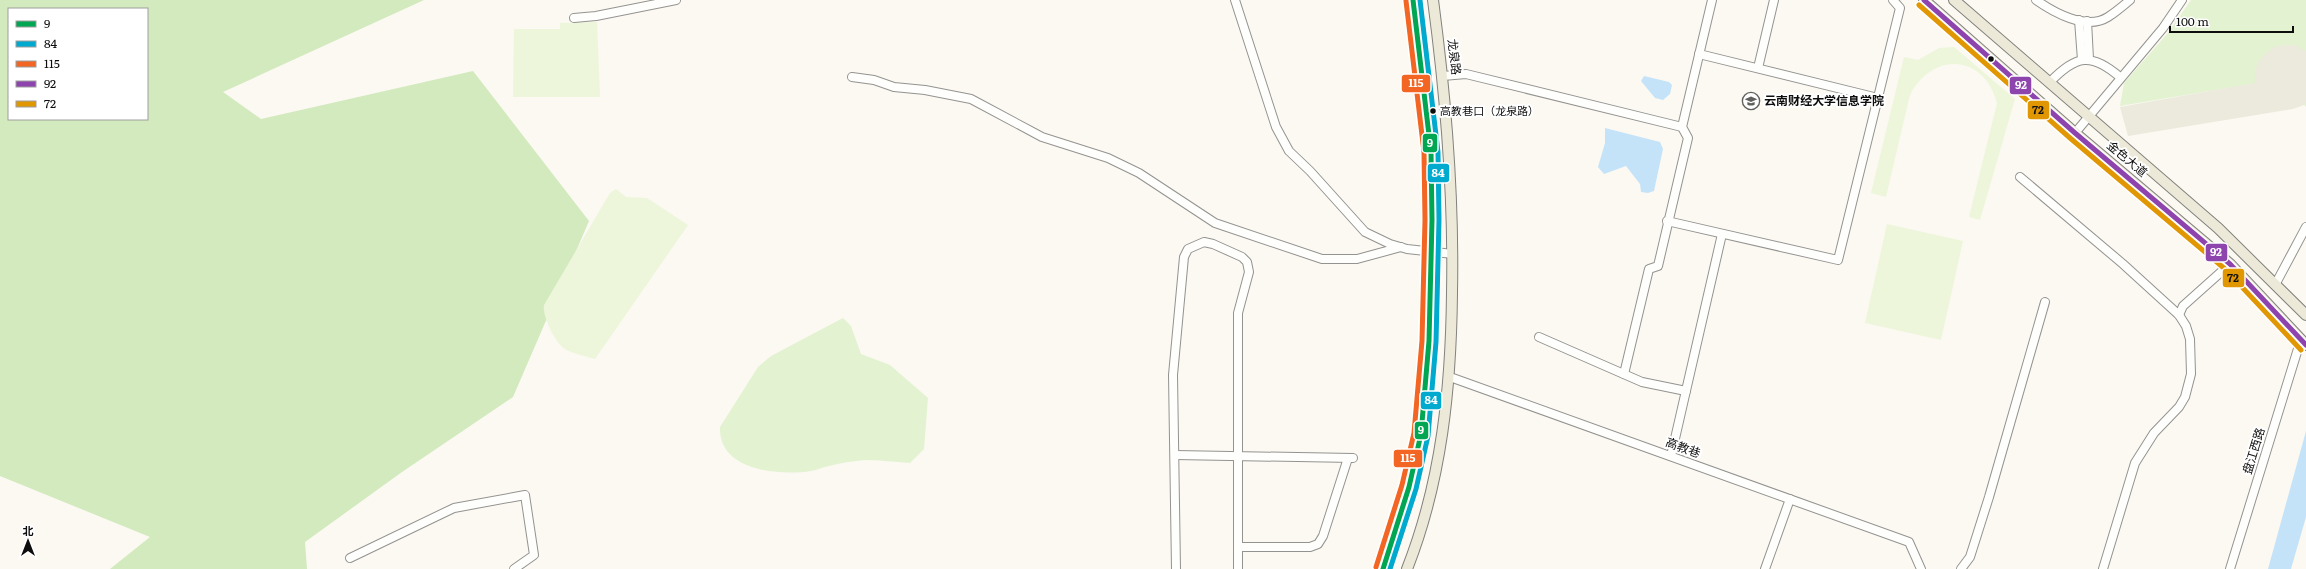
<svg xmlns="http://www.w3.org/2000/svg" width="2306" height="569" font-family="Literata,'Noto Sans SC',serif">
<rect width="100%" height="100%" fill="#fbf9f2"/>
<!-- green -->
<g fill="#e3f2d0">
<polygon points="2191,0 2306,0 2306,107 2282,79 2120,106 2124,83 2167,34"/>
<path d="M843,318L851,326L861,354L890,365L928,398L924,449L910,463C895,462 880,460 865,460C853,461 840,463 829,466C823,467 817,470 811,471C779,476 718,471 720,427L758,367L771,356Z"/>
</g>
<!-- forest -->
<path fill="#d2eabd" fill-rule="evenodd" d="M0,0H424L223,92L261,119L473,71L589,221L513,397L402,472L305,542L307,569H110L150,537L0,476ZM9,9H147V119H9Z"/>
<!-- pitch -->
<g fill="#edf6da">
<polygon points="597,22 600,97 513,97 514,29 560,29 560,23"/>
<path d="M1954,47L2015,99L1980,220L1969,217L1997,103C1992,85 1982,70 1963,65C1942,60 1923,73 1912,91C1908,98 1907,111 1904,120C1898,146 1892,171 1886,197L1871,193L1904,57L1918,60L1939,48Z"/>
<path d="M616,189L626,197L647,198L688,225L595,359C586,356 573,354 565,349C555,343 542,316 544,305L610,193Z"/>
<polygon points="1887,224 1963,241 1941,340 1865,323"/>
</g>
<!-- plaza -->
<polygon fill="#ece9dd" points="2284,45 2294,45 2306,51 2306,103 2304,105 2293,109 2128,136 2120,107 2255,83 2256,69 2259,60 2274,47"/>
<!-- water -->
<g fill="#c5e3f8">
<polygon points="1644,76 1669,82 1672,85 1670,94 1663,100 1655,98 1641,81"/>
<polygon points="1605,128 1660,142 1663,149 1654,191 1648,193 1641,192 1640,184 1626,166 1604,174 1598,167 1605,143"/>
<polygon points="2306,431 2306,517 2291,569 2268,569"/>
</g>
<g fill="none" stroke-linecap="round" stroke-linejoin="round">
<defs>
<g id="minor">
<polyline points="1235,0 1276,127 1289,151 1310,171 1365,232 1390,244 1407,249 1453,254"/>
<path d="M2036,0C2053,12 2086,31 2108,17C2116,12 2123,6 2130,0"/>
<polyline points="574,18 596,16 676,0"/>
<polyline points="2079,20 2082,60"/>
<polyline points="2087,21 2089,59"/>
<polyline points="1699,54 1878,98"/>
<polyline points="1758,68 1774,0"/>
<polyline points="1443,76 1466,74 1682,127"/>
<polyline points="852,77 874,80 894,87 925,90 971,99 1042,137 1108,158 1139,173 1215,223 1322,259 1357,259 1401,247"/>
<path d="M2050,82C2076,55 2091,52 2120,77"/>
<polyline points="2075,133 2163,28 2182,0"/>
<polyline points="2020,177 2123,264 2179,315 2186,326 2190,339 2191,374 2185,397 2179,407 2154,433 2135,463 2103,569"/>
<polyline points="1667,221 1838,260 1900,8 1893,0"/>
<polyline points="2275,285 2306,227"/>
<polyline points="2179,315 2183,306 2230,264"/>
<polyline points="1539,337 1642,382 1686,391"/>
<polyline points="1624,374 1649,269 1658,266 1688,138 1682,127 1712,0"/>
<polyline points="1450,377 1909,542 1921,569"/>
<polyline points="1175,455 1353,458"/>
<polyline points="1671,456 1722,234"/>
<polyline points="1238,547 1310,547 1318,544 1323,536 1348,458"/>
<polyline points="350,558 454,508 525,495 534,555 514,569"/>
<polyline points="1176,569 1173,375 1184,257 1188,249 1204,242 1213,244 1242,257 1247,262 1249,272 1238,313 1238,569"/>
<polyline points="1765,569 1790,499"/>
<polyline points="1961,569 1970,557 1989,497 2045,302"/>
<polyline points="2230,569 2301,339"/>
</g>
<g id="major">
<polyline points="1924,0 2075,133 2230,264 2306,345"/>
<polyline points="1954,0 2218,228 2306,315"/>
<polyline points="1383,569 1409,487 1421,434 1429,341 1430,251 1432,220 1431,152 1413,0"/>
<path d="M1407,569C1442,480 1451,387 1452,293C1454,194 1446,98 1433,0"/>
</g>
</defs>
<!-- minor casing -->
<use href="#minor" stroke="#949390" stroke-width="10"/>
<!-- major casing -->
<use href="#major" stroke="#81817d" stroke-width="12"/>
<!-- minor -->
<use href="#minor" stroke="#fefefd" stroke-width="8"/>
<!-- major -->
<use href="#major" stroke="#ede9d8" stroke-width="10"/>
<defs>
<polyline id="bus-1" points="1383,569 1409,487 1421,434 1429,341 1432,220 1431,152 1413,0"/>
<polyline id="bus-2" points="1390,569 1416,489 1428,436 1436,342 1439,220 1438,152 1420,0"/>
<polyline id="bus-3" points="1376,567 1402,485 1414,433 1422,341 1425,220 1424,152 1406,1"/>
<polyline id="bus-4" points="1924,0 2075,133 2230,264 2306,345"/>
<polyline id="bus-5" points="1919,5 2070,138 2225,269 2301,350"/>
</defs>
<!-- bus-1 casing -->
<use href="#bus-1" stroke="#fff" stroke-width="8"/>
<!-- bus-2 casing -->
<use href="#bus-2" stroke="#fff" stroke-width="8"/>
<!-- bus-3 casing -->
<use href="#bus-3" stroke="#fff" stroke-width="8"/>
<!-- bus-4 casing -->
<use href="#bus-4" stroke="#fff" stroke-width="8"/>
<!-- bus-5 casing -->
<use href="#bus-5" stroke="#fff" stroke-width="8"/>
<!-- bus-1 -->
<use href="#bus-1" stroke="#00a651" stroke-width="5"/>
<!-- bus-2 -->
<use href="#bus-2" stroke="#00a9ce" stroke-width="5"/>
<!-- bus-3 -->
<use href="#bus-3" stroke="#f26522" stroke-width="5"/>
<!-- bus-4 -->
<use href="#bus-4" stroke="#8e44ad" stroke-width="5"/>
<!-- bus-5 -->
<use href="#bus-5" stroke="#e09701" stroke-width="5"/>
</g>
<!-- icons -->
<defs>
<symbol id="school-ring" viewBox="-11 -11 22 22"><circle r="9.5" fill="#fff" stroke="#60605d" stroke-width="1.5"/><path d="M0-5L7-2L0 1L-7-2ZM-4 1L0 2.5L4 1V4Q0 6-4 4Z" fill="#60605d"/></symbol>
</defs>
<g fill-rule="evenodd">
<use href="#school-ring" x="1741" y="91" width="20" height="20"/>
</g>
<!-- markers -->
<g fill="#0d0d0d" stroke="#fff" stroke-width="1.5">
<circle cx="1991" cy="59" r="3.5"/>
<circle cx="1433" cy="111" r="3.5"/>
</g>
<g text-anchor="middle" stroke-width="4" stroke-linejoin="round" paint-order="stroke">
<!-- bus labels -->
<g font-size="11" fill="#0d0d0d" stroke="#fff" text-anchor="start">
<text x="1440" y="115">高教巷口（龙泉路）</text>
</g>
<!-- street labels -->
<g font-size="12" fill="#0d0d0d" stroke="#fff">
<text transform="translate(1454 57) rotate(83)" y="4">龙泉路</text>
<text transform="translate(2127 159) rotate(40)" y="4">金色大道</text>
<text transform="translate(1683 448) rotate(20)" y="4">高教巷</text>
<text transform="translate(2254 451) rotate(-73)" y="4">盘江西路</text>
</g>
<!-- poi labels -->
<g font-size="12" font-weight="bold" fill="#0d0d0d" stroke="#fff" text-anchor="start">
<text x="1764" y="105">云南财经大学信息学院</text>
</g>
</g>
<g stroke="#fff" stroke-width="1.5">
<rect x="1401" y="74" width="30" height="19" rx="4" fill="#f26522"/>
<rect x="2009" y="76" width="23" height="19" rx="4" fill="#8e44ad"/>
<rect x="2027" y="100" width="23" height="20" rx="4" fill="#e09701"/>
<rect x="1422" y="133" width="16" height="20" rx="4" fill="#00a651"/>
<rect x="1427" y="163" width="23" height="20" rx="4" fill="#00a9ce"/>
<rect x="2205" y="243" width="23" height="19" rx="4" fill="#8e44ad"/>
<rect x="2222" y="268" width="23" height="20" rx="4" fill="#e09701"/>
<rect x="1420" y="391" width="22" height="19" rx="4" fill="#00a9ce"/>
<rect x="1414" y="421" width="15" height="19" rx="4" fill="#00a651"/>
<rect x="1393" y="449" width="30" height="19" rx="4" fill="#f26522"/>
</g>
<g font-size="11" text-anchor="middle" font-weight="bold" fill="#fff">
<text x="1416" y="87">115</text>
<text x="2021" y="89">92</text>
<text x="1430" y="147">9</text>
<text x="1438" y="177">84</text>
<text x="2216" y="256">92</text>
<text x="1431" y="404">84</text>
<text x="1421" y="434">9</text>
<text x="1408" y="462">115</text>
</g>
<g font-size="11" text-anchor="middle" font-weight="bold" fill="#111">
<text x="2038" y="114">72</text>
<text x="2233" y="282">72</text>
</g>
<!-- legend -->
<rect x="8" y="8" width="140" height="112" fill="#ffffff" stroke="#9e9e9e"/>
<rect x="16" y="21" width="20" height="6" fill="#00a651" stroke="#9e9e9e"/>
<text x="44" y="28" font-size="12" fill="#0d0d0d">9</text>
<rect x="16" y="41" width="20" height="6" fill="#00a9ce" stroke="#9e9e9e"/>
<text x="44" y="48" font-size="12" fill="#0d0d0d">84</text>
<rect x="16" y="61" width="20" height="6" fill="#f26522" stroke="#9e9e9e"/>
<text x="44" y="68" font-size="12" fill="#0d0d0d">115</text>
<rect x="16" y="81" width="20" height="6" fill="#8e44ad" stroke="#9e9e9e"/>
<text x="44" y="88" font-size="12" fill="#0d0d0d">92</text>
<rect x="16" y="101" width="20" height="6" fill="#e09701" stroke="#9e9e9e"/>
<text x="44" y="108" font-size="12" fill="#0d0d0d">72</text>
<!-- north arrow -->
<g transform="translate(28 541)" stroke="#ffffff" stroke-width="3" paint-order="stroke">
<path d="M0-3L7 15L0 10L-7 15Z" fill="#0d0d0d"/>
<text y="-6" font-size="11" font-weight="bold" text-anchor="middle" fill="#0d0d0d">北</text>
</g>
<!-- scale -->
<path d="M2170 26v6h123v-6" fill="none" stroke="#0d0d0d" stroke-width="2"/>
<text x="2176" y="26" font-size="12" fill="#0d0d0d" stroke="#ffffff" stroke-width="3" paint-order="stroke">100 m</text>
</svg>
